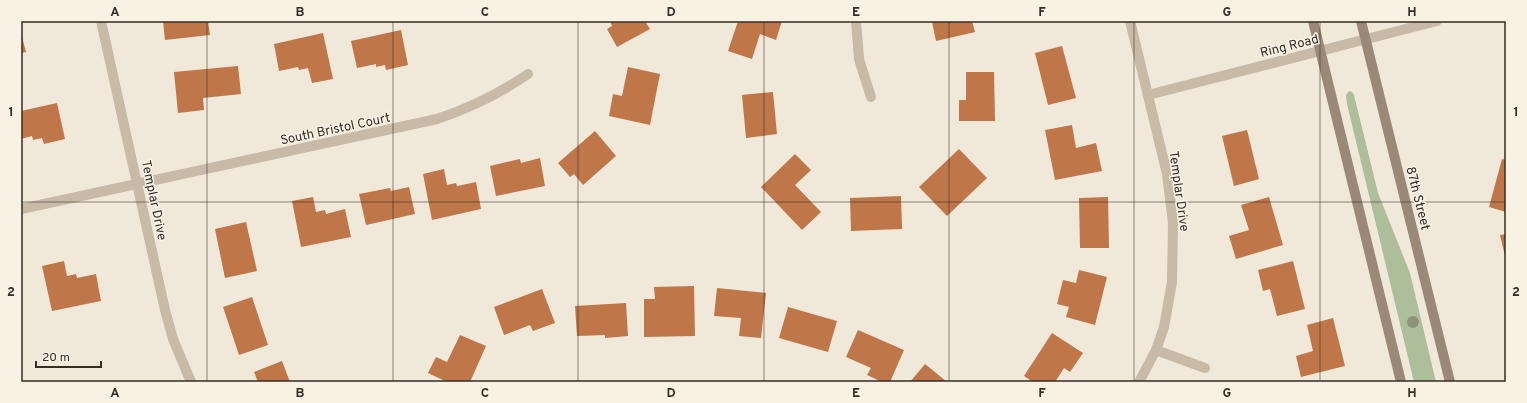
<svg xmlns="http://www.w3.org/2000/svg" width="1527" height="403" font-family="Overpass,sans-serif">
<rect width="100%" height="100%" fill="#f0e8d9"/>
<!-- green -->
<polygon fill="#adbe9a" points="1349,91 1352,92 1354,95 1378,193 1410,273 1436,382 1414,382 1347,104 1346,95"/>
<!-- building -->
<g fill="#bf7648">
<polygon points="163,21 208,21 210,35 165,40"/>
<polygon points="610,21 645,21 650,29 617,47 607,29 612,26"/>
<polygon points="738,21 782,21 776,40 760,34 752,59 728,51"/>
<polygon points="936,21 972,21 975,32 936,41 932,22"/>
<polygon points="401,30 408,65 386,70 385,65 376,67 376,64 357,68 351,41"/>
<polygon points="21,33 26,52 21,53"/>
<polygon points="323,33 333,79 312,83 308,68 299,70 298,67 279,71 274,44"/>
<polygon points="1062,46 1076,98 1048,105 1035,53"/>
<polygon points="238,66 241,94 203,98 204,110 178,113 174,72"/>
<polygon points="628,67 660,74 650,125 609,116 613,94 622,96"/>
<polygon points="966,72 994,72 995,121 959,121 959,100 966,100"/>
<polygon points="773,92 777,134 746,138 742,95"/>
<polygon points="57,103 65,139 44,144 42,138 33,140 32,136 21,139 21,111"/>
<polygon points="1072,125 1076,148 1096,143 1102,171 1055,180 1045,130"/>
<polygon points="1247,130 1259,179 1234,186 1222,136"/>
<polygon points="595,131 616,156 583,185 574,174 570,177 558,163"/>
<polygon points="959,149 987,178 947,216 919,187"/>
<polygon points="795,154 811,170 795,185 821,212 802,230 761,187"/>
<polygon points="540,158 545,186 496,196 490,166 520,159 521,163"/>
<polygon points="1502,159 1506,160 1506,212 1489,207"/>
<polygon points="444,169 447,185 456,183 457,186 476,182 481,209 432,220 423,174"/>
<polygon points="409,187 415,214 366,225 359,194 390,188 391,191"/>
<polygon points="901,196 902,229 851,231 850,198"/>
<polygon points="313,197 316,212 325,210 326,214 345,209 351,237 301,247 292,201"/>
<polygon points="1108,197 1109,248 1080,248 1079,198"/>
<polygon points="1269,197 1283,245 1236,259 1229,236 1249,230 1241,205"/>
<polygon points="246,222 257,271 225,278 215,229"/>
<polygon points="1506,234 1506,255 1505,256 1500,235"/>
<polygon points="64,261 67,276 76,274 77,278 96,274 101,301 52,311 42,266"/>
<polygon points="1293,261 1305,309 1277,316 1270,289 1263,291 1258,270"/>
<polygon points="1079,270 1107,277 1095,325 1066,317 1069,307 1057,304 1063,280 1076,283"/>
<polygon points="694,286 695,336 644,337 644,299 655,299 654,287"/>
<polygon points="717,288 766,293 761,338 739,336 741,318 714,316"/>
<polygon points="542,289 555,323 533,331 530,325 504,335 494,307"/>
<polygon points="252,297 268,345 239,355 223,307"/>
<polygon points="626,303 628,336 605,338 605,335 577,336 575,306"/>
<polygon points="788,307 837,321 828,352 779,338"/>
<polygon points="1333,318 1345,366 1301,377 1296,356 1313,351 1307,325"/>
<polygon points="858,330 904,350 890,382 882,382 867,375 871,368 846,357"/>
<polygon points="1052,333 1083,353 1070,372 1064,368 1055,382 1033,382 1024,376"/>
<polygon points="460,335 486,346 470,382 447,382 428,373 436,357 447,362"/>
<polygon points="282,361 290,382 258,382 254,372"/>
<polygon points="925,364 947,382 910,382"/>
</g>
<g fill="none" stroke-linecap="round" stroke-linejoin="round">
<!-- street -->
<g stroke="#c7baa6" stroke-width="10">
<polyline points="101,21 165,310 173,339 191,382"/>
<polyline points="856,21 859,59 871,97"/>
<polyline points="1130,21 1167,174 1173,223 1172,282 1164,327 1156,350 1139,382"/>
<polyline points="1148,95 1437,21"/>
<path d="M21,209L437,119C470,108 499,94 528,74"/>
<polyline points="1156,350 1205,368"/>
</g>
<!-- secondary -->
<g stroke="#9a8978" stroke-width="10">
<polyline points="1313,21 1401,382"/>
<polyline points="1361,21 1450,382"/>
</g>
</g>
<!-- trees -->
<circle fill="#8e947a" cx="1413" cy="322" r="6"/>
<!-- grid -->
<path fill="none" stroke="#332d27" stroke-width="1" stroke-opacity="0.55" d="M207,21V382M393,21V382M578,21V382M764,21V382M949,21V382M1134,21V382M1320,21V382M21,202H1506"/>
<g text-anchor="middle" stroke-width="3" stroke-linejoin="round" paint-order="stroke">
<!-- street labels -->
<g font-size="13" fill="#332d27" stroke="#f8f2e5">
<text transform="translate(1289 45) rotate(-14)" y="5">Ring Road</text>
<text transform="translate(335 128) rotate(-12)" y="5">South Bristol Court</text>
<text transform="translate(1180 191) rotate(82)" y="5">Templar Drive</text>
<text transform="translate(1419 198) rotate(76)" y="5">87th Street</text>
<text transform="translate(155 200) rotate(78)" y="5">Templar Drive</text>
</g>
</g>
<!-- border -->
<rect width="1527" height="403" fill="none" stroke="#f8f2e5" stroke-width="44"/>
<!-- scale -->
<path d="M36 361v6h65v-6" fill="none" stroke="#332d27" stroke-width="2"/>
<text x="42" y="361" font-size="12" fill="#332d27" stroke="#f8f2e5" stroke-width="3" paint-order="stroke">20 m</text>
<rect x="22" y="22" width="1483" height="359" fill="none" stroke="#332d27" stroke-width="1.5"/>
<g font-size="13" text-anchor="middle" font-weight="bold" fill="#332d27">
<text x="115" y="16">A</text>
<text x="300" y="16">B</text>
<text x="485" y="16">C</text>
<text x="671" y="16">D</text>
<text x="856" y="16">E</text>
<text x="1042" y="16">F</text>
<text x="1227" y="16">G</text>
<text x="1412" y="16">H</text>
<text x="11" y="116">1</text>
<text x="1516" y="116">1</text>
<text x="11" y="296">2</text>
<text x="1516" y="296">2</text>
<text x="115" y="397">A</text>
<text x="300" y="397">B</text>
<text x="485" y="397">C</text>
<text x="671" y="397">D</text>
<text x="856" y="397">E</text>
<text x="1042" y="397">F</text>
<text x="1227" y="397">G</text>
<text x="1412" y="397">H</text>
</g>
</svg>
